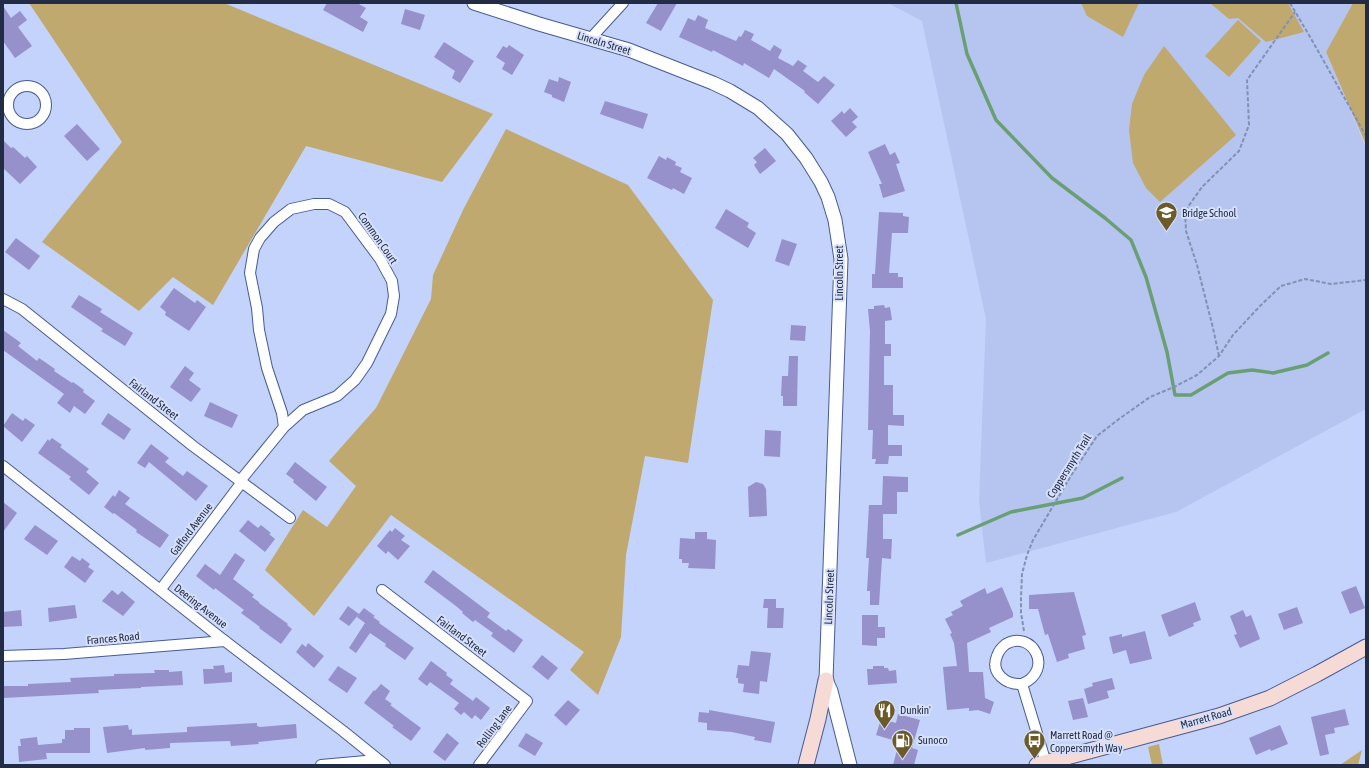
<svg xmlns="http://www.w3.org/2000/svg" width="1369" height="768" font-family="'Asap Condensed',sans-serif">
<rect width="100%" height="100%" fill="#c3d3fb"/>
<!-- built -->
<polygon fill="#b5c5f0" points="888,3 1353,3 1326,52 1366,148 1366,409 1176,512 986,563 979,501 986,319 922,21"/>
<!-- green -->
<g fill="#c0a96e">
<polygon points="29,3 224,3 493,114 442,182 306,146 213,305 173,277 139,311 42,242 122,142"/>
<polygon points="1081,3 1139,3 1123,37 1087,16"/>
<polygon points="1210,3 1288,3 1304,32 1266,42 1238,18 1229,19"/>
<polygon points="1353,3 1366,3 1366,145 1326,52"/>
<polygon points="1238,20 1261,41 1229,77 1205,56"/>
<polygon points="1164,46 1236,135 1160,202 1146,188 1133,163 1129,130 1132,104 1144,75"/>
<polygon points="506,129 628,185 713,300 688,463 645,456 626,555 621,637 598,695 570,670 584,652 391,515 314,616 265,570 303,510 327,527 356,486 329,461 376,408 431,299 433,275 464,208"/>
<polygon points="1159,744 1163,765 1152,765 1148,747"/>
<polygon points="1362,750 1358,765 1340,765"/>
</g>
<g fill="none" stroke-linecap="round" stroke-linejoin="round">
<!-- stream -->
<g stroke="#6a9f73" stroke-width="3.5">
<polyline points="956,3 967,54 996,120 1052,178 1105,218 1131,240 1146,277 1167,352 1175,395 1191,395 1228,373 1252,370 1273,373 1307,365 1328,353"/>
<polyline points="958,535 1011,512 1083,498 1122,478"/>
</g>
</g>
<!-- building -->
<g fill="#9690cb">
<polygon points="327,3 357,3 366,8 360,17 368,22 363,32 323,10"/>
<polygon points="658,3 677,3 661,31 646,23"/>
<polygon points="3,6 11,18 20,11 27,20 18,27 32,46 15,58 3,41"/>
<polygon points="405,9 425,15 420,30 401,24"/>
<polygon points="698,15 708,20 705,28 736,41 739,36 741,37 745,30 754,34 751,40 770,51 774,45 782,50 778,58 793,66 798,60 807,66 803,71 818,82 824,76 835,85 818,104 804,92 805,91 774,69 769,78 744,63 743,66 713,50 712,52 679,37 688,18 695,21"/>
<polygon points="444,42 474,61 460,83 452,78 455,71 434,57"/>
<polygon points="509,45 524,55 512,75 502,69 505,63 496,57 503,46 507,48"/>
<polygon points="559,77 571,82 564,102 552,97 552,95 544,92 549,79 558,82"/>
<polygon points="605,101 648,114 643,129 600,114"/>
<polygon points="850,108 858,117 852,122 857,127 846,137 831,121 842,111 844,114"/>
<polygon points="77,124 100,149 87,161 64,136"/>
<polygon points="3,140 11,148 13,147 25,158 27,156 37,167 20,184 3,168"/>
<polygon points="885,144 890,155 895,152 900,163 896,164 905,191 883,198 879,184 882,184 868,152"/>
<polygon points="765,148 776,161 760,174 754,165 757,162 753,158"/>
<polygon points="659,156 666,160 667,157 676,162 675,165 682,168 680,172 692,178 684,194 673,188 672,190 647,178"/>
<polygon points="726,209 749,223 747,227 756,233 748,248 715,228"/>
<polygon points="879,212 903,213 903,216 909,217 908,233 892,233 889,273 898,273 898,277 903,277 903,288 872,288 872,274 875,274"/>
<polygon points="16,238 40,256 29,270 5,252"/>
<polygon points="782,239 797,244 789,266 775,261"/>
<polygon points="174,288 195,303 197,300 206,307 189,331 165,315 166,312 160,307"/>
<polygon points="79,295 102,309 100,312 133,333 125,346 101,331 103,329 71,307"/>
<polygon points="884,305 885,308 890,307 892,320 885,321 885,344 891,344 891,356 884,356 884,385 893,385 893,415 904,415 904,426 888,425 888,445 902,445 902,456 889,456 888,464 875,464 876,459 872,459 873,430 868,430 870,331 868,309 874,309 874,306"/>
<polygon points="791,325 806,326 805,341 790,340"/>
<polygon points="3,330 21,343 18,346 37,361 39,358 55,369 54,371 72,383 73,382 84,390 83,392 95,401 85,414 74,406 70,413 57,403 64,394 3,350"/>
<polygon points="789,356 798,356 797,406 783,406 783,396 781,396 782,376 788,376"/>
<polygon points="185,366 194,373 189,380 201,389 191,402 170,387"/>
<polygon points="210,402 238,415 232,428 204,416"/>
<polygon points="12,413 23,421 25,418 35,425 22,442 3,426"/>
<polygon points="108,413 131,429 124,440 101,424"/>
<polygon points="765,430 781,431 780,457 764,456"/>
<polygon points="52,438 62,445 60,447 89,469 86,472 99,483 89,495 69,479 71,477 38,453 48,439 49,441"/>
<polygon points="151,444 169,458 165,462 183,476 187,471 208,486 196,501 149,462 145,468 137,463"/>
<polygon points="295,462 327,487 316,501 293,482 294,480 286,474"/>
<polygon points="883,476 908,477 908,492 897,492 897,514 883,514 883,539 892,539 891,559 882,558 879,605 870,605 870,591 867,591 869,558 866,558 869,505 882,505"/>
<polygon points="756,482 763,484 766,489 767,516 749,517 748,487"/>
<polygon points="119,490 130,498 125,504 169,535 160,548 136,532 137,530 114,513 113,514 104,507 113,495 115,497"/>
<polygon points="3,502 17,513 3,532"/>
<polygon points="248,520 258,528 261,525 271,533 269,534 275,539 265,552 239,531"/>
<polygon points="35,525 58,541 47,555 24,539"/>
<polygon points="395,528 405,536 401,540 410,546 398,560 388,551 386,554 377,546 390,530 392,532"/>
<polygon points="695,532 707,532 707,539 716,540 715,569 688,568 689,563 682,563 682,559 679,559 680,538 695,539"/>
<polygon points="235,553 245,560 233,579 254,595 252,597 259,602 259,603 288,624 287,625 292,629 281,644 259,628 260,627 241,613 244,610 215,588 214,590 196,576 205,564 220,575"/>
<polygon points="72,556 80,561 82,558 90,564 88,567 94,571 85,583 64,567"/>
<polygon points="433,570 490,613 487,617 506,631 508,629 523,640 514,653 491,636 493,633 475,620 473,622 462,613 463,612 456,606 424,582"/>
<polygon points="1356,586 1365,608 1350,614 1341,592"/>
<polygon points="1002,587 1013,613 1013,617 989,628 991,632 967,643 969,672 983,672 985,698 994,702 990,714 978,710 969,711 969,708 947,710 943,667 957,666 954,643 950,634 952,633 945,619 953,615 951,612 963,606 960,601 985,588 987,594"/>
<polygon points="112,590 118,595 122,591 135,602 123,616 102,601"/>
<polygon points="1074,592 1086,635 1082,636 1085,649 1068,654 1069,658 1057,662 1048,634 1045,635 1038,609 1029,609 1029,595"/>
<polygon points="764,599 776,599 776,608 784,608 783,628 767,628 768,608 763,608"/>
<polygon points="1195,602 1201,620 1193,623 1194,626 1169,637 1161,615"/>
<polygon points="75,605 77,618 49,622 48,608"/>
<polygon points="348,606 359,614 364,608 375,616 373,617 380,622 379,623 414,648 405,660 385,646 386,644 370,633 356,653 349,648 365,623 357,617 359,614 349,626 339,619"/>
<polygon points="1297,607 1303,623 1284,630 1278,614"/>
<polygon points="21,610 22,626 3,627 3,612"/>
<polygon points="1243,610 1246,617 1251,615 1260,639 1240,648 1234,635 1237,634 1230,616"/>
<polygon points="862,615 878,615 878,627 885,627 885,638 877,638 877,646 862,645"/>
<polygon points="1145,631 1152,659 1130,664 1126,650 1113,654 1109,637 1122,634 1122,637"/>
<polygon points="308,643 324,656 314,668 296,652 302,644 306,647"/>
<polygon points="751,651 771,653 767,682 760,681 759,694 743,692 744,684 738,683 738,678 736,678 738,665 749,666"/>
<polygon points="542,655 558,668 548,680 532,667"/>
<polygon points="431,661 447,673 446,675 453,680 450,684 473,701 476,697 490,708 481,720 475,715 472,719 464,712 461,715 454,709 459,703 430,682 427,686 418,679"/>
<polygon points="224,665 225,673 232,672 232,682 204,684 203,669 214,669 213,666"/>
<polygon points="338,666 357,678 347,693 328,680"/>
<polygon points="873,666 884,666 884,668 888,668 889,671 896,670 897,683 868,685 867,669 873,669"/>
<polygon points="154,670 169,670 169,672 182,671 183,685 141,687 141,688 98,690 99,693 3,698 3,686 28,686 28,684 71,682 70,678 114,676 114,674 155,673"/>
<polygon points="1112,678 1115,689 1107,691 1109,698 1088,704 1084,689 1093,686 1092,683"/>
<polygon points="381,684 390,691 385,699 392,704 390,705 421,728 411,741 392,727 394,726 364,703 374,690 375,691"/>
<polygon points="1083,698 1088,717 1073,720 1068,701"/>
<polygon points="568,700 580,710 566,726 554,715"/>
<polygon points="1345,709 1349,725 1334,728 1335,733 1325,735 1329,754 1320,756 1311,717"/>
<polygon points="709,710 775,722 771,743 754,740 755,737 732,732 707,730 707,723 698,722 699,712 709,713"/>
<polygon points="898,714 920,720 912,748 918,750 914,765 893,765 899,742 876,735 881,719 896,723"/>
<polygon points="257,723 257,726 260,727 296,724 297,738 258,742 259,744 231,746 230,741 170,743 170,748 145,750 145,748 107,753 103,727 128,725 129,730 132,729 132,735 187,732 187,727"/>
<polygon points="1280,725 1288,744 1271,751 1270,749 1256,755 1249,738"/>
<polygon points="74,728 90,728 90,753 46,753 47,759 19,762 18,746 21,746 20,739 37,737 38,745 62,743 62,739 65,739 65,730 74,730"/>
<polygon points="447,733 459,743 445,761 433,752"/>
<polygon points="526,733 543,743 535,756 518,746"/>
</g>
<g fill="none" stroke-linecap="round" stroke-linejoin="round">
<defs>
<g id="minor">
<polyline points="591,38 623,3"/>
<circle cx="27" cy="105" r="19"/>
<polyline points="3,299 22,309 193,446 290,518"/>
<polyline points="3,466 221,638 343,731 385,765"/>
<polyline points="240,481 284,427 303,410 337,396 355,380 367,363 391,314 394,296 392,281 380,259 345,212 329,204 314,204 291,209 274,222 260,238 254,249 250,273 257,308 259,330 267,368 282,413 284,427"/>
<polyline points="161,589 242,482"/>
<polyline points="382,590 527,701 479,765"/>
<polyline points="3,656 64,654 225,641"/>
<path d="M1022,684C1055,670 1032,629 1006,644C1002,647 999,650 997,656C990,673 1006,685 1022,684L1046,763"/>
<polyline points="321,765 377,760"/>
</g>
<polyline id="tertiary" points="474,3 539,24 629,50 713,83 730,91 758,108 787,134 806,158 821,182 828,197 835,220 841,259 826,680 831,691 850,765"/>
<g id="secondary">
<polyline points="806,765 818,719 826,680"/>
<polyline points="1037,765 1219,716 1270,698 1317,674 1366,647"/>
</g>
</defs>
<!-- minor casing -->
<use href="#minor" stroke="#475a95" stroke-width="12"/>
<!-- tertiary casing -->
<use href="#tertiary" stroke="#475a95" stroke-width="15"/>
<!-- secondary casing -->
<use href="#secondary" stroke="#475a95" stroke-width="17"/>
<!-- path -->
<g stroke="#8290b2" stroke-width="2" stroke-dasharray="4 2" stroke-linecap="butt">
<polyline points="1290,3 1309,35 1366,136"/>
<polyline points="1219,356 1213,328 1197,265 1186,231 1185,211 1202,187 1239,151 1249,125 1247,80 1295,12"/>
<polyline points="1024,631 1021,613 1021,598 1022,574 1027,555 1033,540 1072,474 1097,436 1119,419 1150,397 1174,387 1197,375 1219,356 1233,335 1260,306 1281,286 1305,279 1331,284 1366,280"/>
</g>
<!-- minor -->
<use href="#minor" stroke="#fff" stroke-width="10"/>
<!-- tertiary -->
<use href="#tertiary" stroke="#fff" stroke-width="13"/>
<!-- secondary -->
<use href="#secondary" stroke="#f5dad6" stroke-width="15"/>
</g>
<!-- icons -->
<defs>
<symbol id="school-pin" viewBox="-11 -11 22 30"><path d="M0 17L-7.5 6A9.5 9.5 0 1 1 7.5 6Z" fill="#6c5a28" stroke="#d6e0fb"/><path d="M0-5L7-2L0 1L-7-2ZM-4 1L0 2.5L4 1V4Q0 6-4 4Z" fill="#fff"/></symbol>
<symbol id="restaurant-pin" viewBox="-11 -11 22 30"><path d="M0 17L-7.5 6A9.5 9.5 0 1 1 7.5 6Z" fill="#6c5a28" stroke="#d6e0fb"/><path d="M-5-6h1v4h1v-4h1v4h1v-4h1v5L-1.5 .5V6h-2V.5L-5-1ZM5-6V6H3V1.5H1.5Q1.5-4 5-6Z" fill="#fff"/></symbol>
<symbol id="fuel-pin" viewBox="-11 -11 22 30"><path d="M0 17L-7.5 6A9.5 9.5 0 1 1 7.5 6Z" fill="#6c5a28" stroke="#d6e0fb"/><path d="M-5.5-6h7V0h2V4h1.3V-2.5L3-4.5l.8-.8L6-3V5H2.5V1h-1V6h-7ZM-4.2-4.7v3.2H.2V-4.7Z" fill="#fff"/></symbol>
<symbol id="bus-pin" viewBox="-11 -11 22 30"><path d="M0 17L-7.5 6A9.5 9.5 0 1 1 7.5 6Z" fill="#6c5a28" stroke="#d6e0fb"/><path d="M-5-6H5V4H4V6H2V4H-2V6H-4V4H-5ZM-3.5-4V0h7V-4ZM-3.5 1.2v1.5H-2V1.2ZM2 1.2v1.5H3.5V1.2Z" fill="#fff"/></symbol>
</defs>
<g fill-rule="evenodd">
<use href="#school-pin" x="1154" y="200" width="25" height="34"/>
<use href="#restaurant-pin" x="872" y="698" width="25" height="34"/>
<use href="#fuel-pin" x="890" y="728" width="25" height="34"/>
<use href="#bus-pin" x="1022" y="728" width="25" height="34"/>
</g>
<g text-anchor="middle" stroke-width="4" stroke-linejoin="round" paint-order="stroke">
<!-- street labels -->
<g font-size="11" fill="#232c45" stroke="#d6e0fb">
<text transform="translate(604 43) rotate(17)" y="4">Lincoln Street</text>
<text transform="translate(378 238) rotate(55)" y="4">Common Court</text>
<text transform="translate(839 273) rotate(-90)" y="4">Lincoln Street</text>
<text transform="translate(154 399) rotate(38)" y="4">Fairland Street</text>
<text transform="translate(1069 466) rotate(-58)" y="4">Coppersmyth Trail</text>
<text transform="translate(191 529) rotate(-53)" y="4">Gafford Avenue</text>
<text transform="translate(829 597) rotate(-88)" y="4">Lincoln Street</text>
<text transform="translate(201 606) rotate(38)" y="4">Deering Avenue</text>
<text transform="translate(462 636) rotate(37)" y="4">Fairland Street</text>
<text transform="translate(113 638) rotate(-5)" y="4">Frances Road</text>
<text transform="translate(1206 718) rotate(-16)" y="4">Marrett Road</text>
<text transform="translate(494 726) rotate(-53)" y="4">Rolling Lane</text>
</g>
<!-- poi labels -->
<g font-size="11" fill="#232c45" stroke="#d6e0fb" text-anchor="start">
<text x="1182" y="217">Bridge School</text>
<text x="900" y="714">Dunkin'</text>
<text x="1050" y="739">Marrett Road @<tspan x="1050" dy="13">Coppersmyth Way</tspan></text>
<text x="918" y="744">Sunoco</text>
</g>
</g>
<!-- border -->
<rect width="1369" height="768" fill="none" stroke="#232c45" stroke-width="8"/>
</svg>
